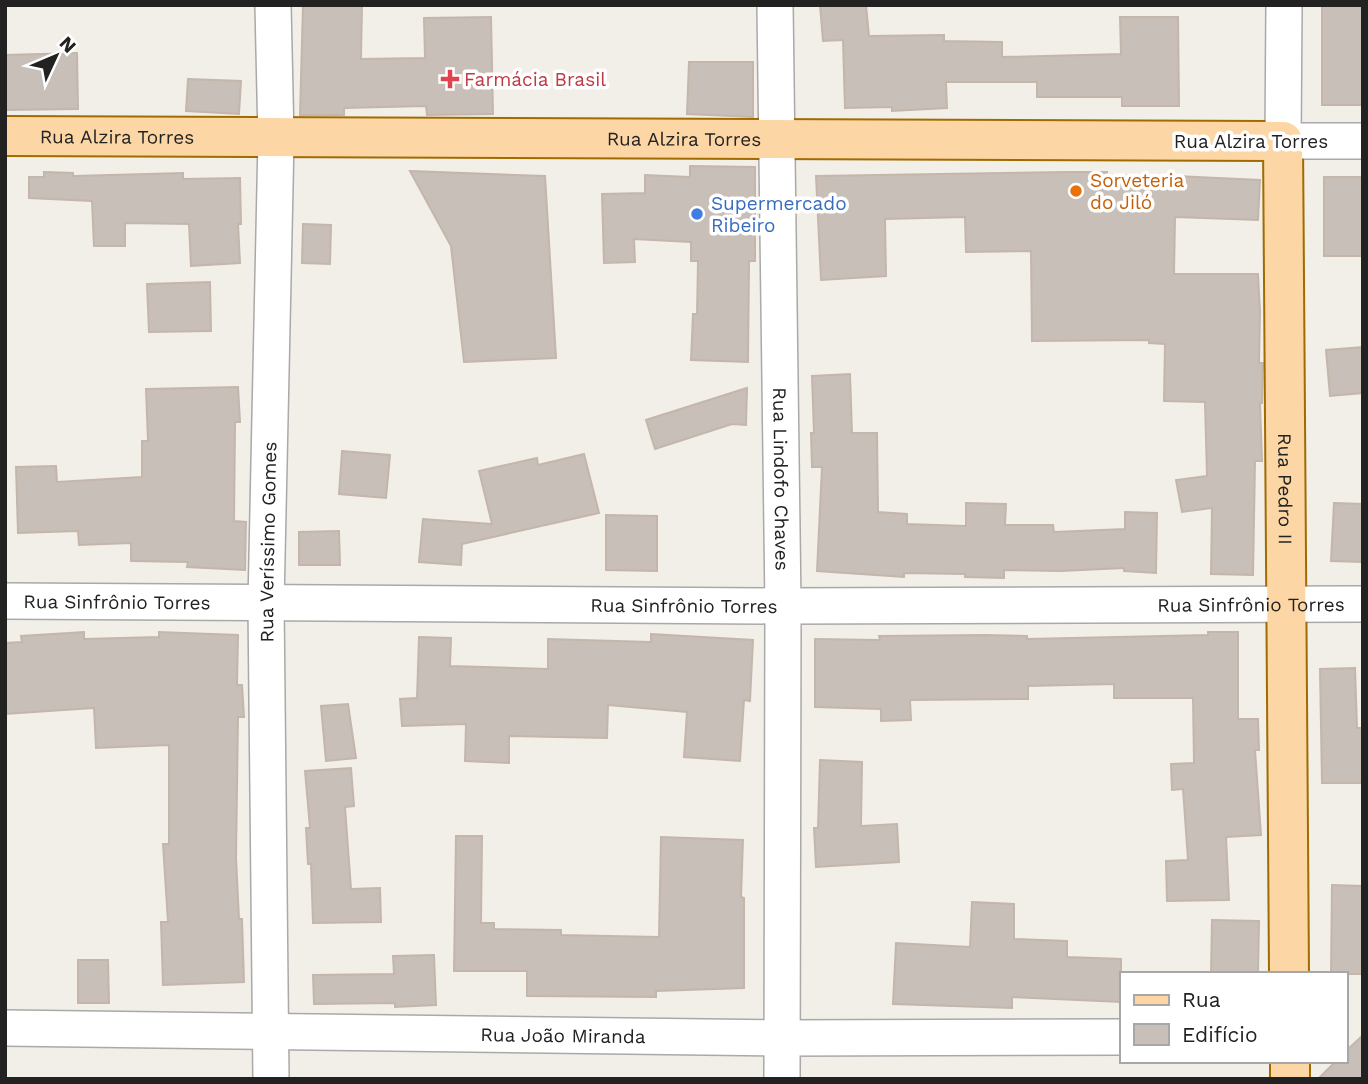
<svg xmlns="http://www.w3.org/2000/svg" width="1368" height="1084" font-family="'Work Sans',sans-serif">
<rect width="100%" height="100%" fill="#f2efe9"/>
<!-- building -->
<g fill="#c7bfb8" stroke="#c4b6ab" stroke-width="2">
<polygon points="303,5 362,5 361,59 425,58 424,18 491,17 493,114 427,115 426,106 344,108 344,115 300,115"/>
<polygon points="820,5 866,5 869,36 944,35 944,41 1002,42 1002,57 1121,54 1120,17 1178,17 1179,106 1122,106 1122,97 1037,97 1037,82 946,82 947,108 892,111 892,107 845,108 843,40 823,41"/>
<rect x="1322" y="5" width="41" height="100"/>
<polygon points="77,53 78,109 5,110 5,55"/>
<polygon points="689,62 753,62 753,117 687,114"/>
<polygon points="188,79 241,81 239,114 186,111"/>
<polygon points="690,166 755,167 755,261 749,261 748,362 691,360 693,314 697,314 698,261 691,261 691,242 634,239 635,262 604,263 602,194 645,193 645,175 690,177"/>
<polygon points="410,171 545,176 556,358 464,362 451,246"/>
<polygon points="44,172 73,173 73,176 183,173 183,179 240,178 241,224 238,224 240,263 191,266 189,224 125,223 125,246 94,246 92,201 29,198 29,177 44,177"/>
<polygon points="1068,172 1107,172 1107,175 1175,176 1260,180 1258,220 1175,217 1174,274 1258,274 1260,312 1259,363 1263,363 1262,403 1260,403 1262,461 1255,461 1253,575 1211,574 1212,508 1182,512 1176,480 1207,476 1205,402 1164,401 1165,344 1149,343 1149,340 1032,341 1031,251 966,252 965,217 885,219 886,276 821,280 816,176"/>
<rect x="1324" y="177" width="39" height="79"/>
<polygon points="303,224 331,225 330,264 302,263"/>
<polygon points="210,282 211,331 149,332 147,284"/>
<polygon points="1363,347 1363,393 1330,396 1326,350"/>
<polygon points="850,374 852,433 877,433 878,512 907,514 907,524 966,526 966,503 1006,504 1005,525 1053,525 1054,532 1125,529 1125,512 1157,513 1156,573 1124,571 1124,568 1061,571 1004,570 1004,578 965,577 965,574 904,573 904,577 817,571 822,467 812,467 811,433 814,433 812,376"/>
<polygon points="238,387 240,422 235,422 234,521 246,522 245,570 187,567 188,562 131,561 131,543 79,545 78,531 18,533 16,467 56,466 57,482 142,477 142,441 148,441 146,389"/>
<polygon points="747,388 746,425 732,424 655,449 646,420"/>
<polygon points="342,451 390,455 386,498 339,494"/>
<polygon points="584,454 599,513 462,544 461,565 419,562 423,519 492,524 479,471 537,458 538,465"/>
<polygon points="1334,503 1363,504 1363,562 1331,561"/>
<polygon points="606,515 657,516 657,571 606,570"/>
<polygon points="339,531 340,565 299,565 299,532"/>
<polygon points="84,632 84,639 159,637 159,632 238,635 237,685 242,685 244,717 238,717 236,857 239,919 242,919 244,982 163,985 161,922 168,922 163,844 169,844 169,745 96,748 94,708 5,714 5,643 22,642 21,636"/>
<polygon points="1208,632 1238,632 1238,719 1258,719 1259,750 1255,750 1261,835 1226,837 1229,900 1167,901 1166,861 1188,860 1183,789 1172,790 1171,764 1194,763 1193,698 1114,698 1114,684 1028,686 1028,699 910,700 911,720 881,721 881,709 815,707 815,639 880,640 879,636 985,635 1027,636 1027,639 1208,635"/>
<polygon points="651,634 753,640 750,701 744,700 740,761 684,757 687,712 608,705 607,738 509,736 509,763 465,761 466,724 402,726 400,699 417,698 419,637 451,638 450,666 548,669 548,639 651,642"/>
<polygon points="1355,668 1357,728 1363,728 1363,783 1322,783 1320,669"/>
<polygon points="348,704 356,758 326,761 321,706"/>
<polygon points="820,760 862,762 861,826 897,824 899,862 816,867 814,828 818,828"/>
<polygon points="351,768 354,806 345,807 351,889 380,888 381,922 313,923 311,864 308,864 306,828 310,828 305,771"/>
<polygon points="456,836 482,836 481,923 494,923 494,929 561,930 561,935 659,937 661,837 743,840 741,897 744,898 744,988 656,991 656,997 527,996 527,971 454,971"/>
<polygon points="1332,885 1363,886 1363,974 1331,974"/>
<polygon points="972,902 1014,904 1014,939 1067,941 1067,957 1121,959 1121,1002 1012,997 1012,1008 893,1004 896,943 970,947"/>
<polygon points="1212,920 1259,921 1258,974 1211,974"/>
<polygon points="434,955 436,1005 395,1007 395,1003 314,1004 313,975 394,974 393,956"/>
<polygon points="78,960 108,960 109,1003 78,1003"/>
<polygon points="1363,1035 1363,1079 1318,1079 1336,1061 1345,1061 1345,1052"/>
</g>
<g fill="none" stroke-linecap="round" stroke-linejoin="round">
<defs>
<g id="minor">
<path id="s1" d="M775,5L783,606L782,1079"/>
<polyline points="1284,5 1283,141 1363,141"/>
<path id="s2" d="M5,601L783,606L1363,604"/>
<path id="s3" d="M5,1028L783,1038L1121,1037"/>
<path id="s4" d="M271,1079L266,603L276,139L273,5"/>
</g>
<g id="major">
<path id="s5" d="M5,136L1283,141L1289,974"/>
<polyline points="1290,1061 1290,1079"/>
</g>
</defs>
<!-- minor casing -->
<use href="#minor" stroke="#a9a9a9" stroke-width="38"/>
<!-- major casing -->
<use href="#major" stroke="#a06b00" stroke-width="42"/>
<!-- minor -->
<use href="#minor" stroke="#fff" stroke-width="35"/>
<!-- major -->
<use href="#major" stroke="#fcd6a4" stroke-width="38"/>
</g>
<!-- markers -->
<path fill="#e0444e" stroke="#fff" stroke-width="2.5" d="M446.5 68.5h7v7h7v7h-7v7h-7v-7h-7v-7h7z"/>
<circle fill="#e8710a" stroke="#fff" stroke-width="2.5" cx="1076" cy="191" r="7"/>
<circle fill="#3f7fe0" stroke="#fff" stroke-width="2.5" cx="697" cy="214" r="7"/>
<g text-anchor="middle" stroke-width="7" stroke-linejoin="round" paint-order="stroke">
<!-- health labels -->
<g font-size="19" fill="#be3a42" stroke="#fff" text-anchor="start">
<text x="464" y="86">Farmácia Brasil</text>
</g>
<!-- street labels -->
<g font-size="19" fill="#222" stroke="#fff">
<text dy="7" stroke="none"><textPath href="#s5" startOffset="112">Rua Alzira Torres</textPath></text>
<text dy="7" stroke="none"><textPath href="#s5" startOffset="679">Rua Alzira Torres</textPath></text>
<text x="1251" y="148">Rua Alzira Torres</text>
<text dy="7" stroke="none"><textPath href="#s1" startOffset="474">Rua Lindofo Chaves</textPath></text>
<text dy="7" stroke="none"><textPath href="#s5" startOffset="1626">Rua Pedro II</textPath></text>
<text dy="7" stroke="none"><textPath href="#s4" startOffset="537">Rua Veríssimo Gomes</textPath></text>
<text dy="7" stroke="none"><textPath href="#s2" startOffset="112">Rua Sinfrônio Torres</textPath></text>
<text dy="7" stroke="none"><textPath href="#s2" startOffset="1246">Rua Sinfrônio Torres</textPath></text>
<text dy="7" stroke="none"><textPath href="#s2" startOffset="679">Rua Sinfrônio Torres</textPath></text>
<text dy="7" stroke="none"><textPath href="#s3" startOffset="558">Rua João Miranda</textPath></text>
</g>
<!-- food labels -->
<g font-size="19" fill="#c56008" stroke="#fff" text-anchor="start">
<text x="1090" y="187">Sorveteria<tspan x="1090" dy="22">do Jiló</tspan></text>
</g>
<!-- shop labels -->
<g font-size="19" fill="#366cbe" stroke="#fff" text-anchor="start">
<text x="711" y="210">Supermercado<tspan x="711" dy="22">Ribeiro</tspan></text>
</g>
</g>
<!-- border -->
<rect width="1368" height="1084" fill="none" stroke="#222222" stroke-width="14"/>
<!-- legend -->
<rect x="1120" y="972" width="228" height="91" fill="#ffffff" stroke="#a7a7a7" stroke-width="2"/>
<rect x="1134" y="995" width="35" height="10" fill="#fcd6a4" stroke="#a7a7a7" stroke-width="2"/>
<text x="1182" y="1007" font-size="21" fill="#222222">Rua</text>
<rect x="1134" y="1024" width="35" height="21" fill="#c7bfb8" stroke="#a7a7a7" stroke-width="2"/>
<text x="1182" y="1042" font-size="21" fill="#222222">Edifício</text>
<!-- north arrow -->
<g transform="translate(56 56) rotate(46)" stroke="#ffffff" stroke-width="5" paint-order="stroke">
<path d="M0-5L12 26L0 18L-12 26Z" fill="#222222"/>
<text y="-10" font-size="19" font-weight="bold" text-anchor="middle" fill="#222222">N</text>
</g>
</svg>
